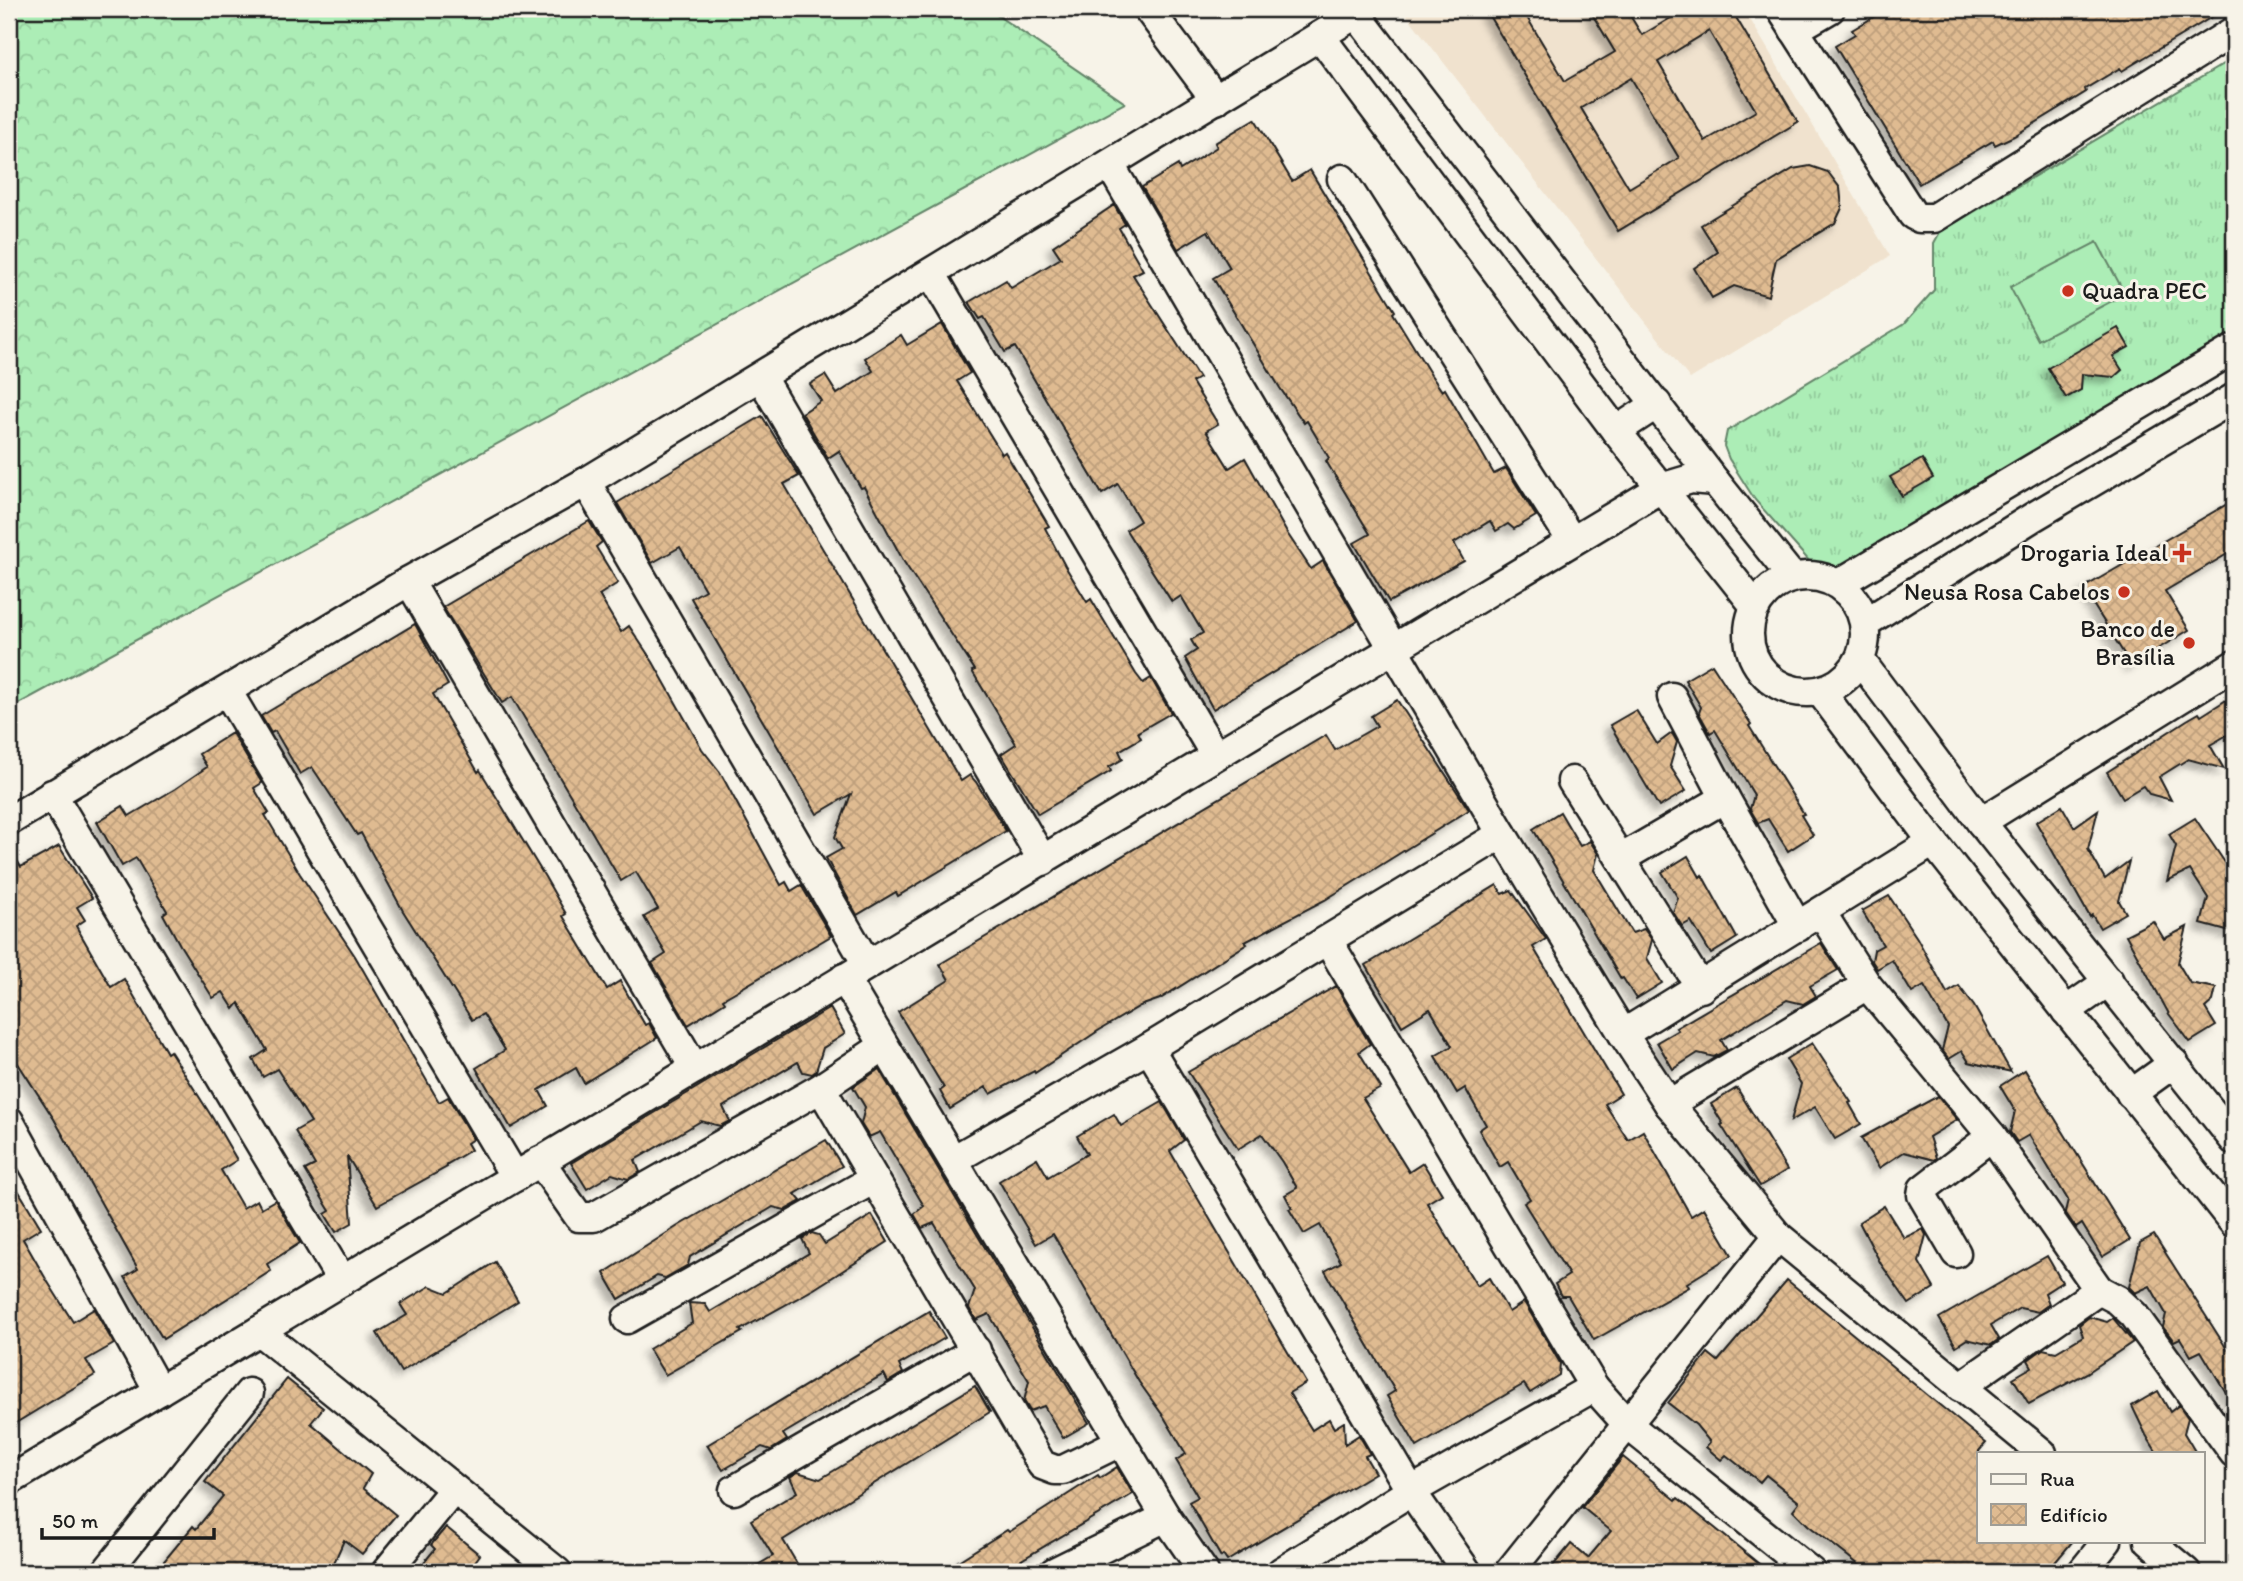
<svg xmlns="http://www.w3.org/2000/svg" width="2243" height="1581" font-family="Itim,sans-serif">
<defs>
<pattern id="grass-tufts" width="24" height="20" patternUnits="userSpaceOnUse" patternTransform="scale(1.75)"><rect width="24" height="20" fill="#acedb6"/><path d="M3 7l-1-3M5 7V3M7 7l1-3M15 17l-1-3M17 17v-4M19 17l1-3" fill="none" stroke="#93cb9c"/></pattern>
<pattern id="forest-crowns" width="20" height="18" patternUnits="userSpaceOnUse" patternTransform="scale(1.75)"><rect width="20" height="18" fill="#acedb6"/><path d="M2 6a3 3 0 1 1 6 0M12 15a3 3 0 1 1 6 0" fill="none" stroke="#93cb9c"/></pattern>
<pattern id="building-cross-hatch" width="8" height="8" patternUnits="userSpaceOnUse" patternTransform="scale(1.75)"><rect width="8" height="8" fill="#dfbb91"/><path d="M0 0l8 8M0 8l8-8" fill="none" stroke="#bfa07c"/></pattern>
<filter id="shadow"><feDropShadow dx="-6" dy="6" stdDeviation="3.5" flood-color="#0004"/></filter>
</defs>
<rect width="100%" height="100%" fill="#f7f3e8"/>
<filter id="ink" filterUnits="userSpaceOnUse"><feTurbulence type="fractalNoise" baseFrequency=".0143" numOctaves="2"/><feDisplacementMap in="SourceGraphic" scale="14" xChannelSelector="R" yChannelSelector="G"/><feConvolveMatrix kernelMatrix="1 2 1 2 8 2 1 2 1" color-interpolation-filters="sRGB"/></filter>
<g filter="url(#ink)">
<!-- built -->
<polygon fill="#f0e2ce" points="1402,9 1744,9 1890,256 1690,379"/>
<!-- grass -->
<polygon fill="url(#grass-tufts)" stroke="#648469" stroke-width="2" points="2234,58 2234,332 1841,568 1811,563 1755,500 1729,459 1724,446 1727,431 1904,324 1934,290 1934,243 1940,232"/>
<!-- forest -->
<polygon fill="url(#forest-crowns)" stroke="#648469" stroke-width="2" points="9,9 988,9 1125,103 9,709"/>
<!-- pitch -->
<polygon fill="#acedb6" stroke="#648469" stroke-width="2" points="2097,242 2125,294 2038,340 2010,287"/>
<!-- building -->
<g fill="url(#building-cross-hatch)" stroke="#1c1c1c" stroke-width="2" fill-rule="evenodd" filter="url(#shadow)">
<path d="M1485,9H1522L1565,81L1615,52L1589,9H1626L1642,35L1686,9H1731L1798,122L1618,231ZM1709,31L1756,111L1705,141L1658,62ZM1631,78L1679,158L1629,188L1581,108Z"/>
<polygon points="1887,9 2225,9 2122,71 2120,68 2085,89 2086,92 2014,136 1995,145 1993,141 1919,184 1835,46 1855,34 1852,30"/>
<polygon points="1255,119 1292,181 1310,170 1395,311 1393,313 1431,375 1442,391 1445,389 1494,474 1506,468 1536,516 1514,529 1508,524 1496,531 1490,521 1454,543 1464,561 1389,602 1354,543 1370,534 1326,461 1329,458 1307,421 1304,423 1280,388 1213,278 1230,268 1208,231 1178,249 1142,187 1178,165 1180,170 1217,147 1215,143"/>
<polygon points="1810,166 1828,172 1840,188 1842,208 1835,223 1776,259 1768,296 1734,286 1712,298 1694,268 1718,252 1701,225 1793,169"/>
<polygon points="1114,205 1125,224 1119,228 1143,270 1133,275 1199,378 1192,382 1218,424 1206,431 1229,468 1245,458 1287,533 1311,569 1323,561 1358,621 1213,709 1185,658 1197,650 1191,640 1203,633 1181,596 1172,602 1126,530 1140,521 1118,484 1102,494 1015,347 1005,352 984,317 980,319 969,302 1006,280 1011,288 1061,258 1053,246"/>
<polygon points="942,324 970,373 957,381 1002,454 1005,452 1049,526 1045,528 1065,566 1087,602 1091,599 1136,674 1143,683 1151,678 1171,713 1138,732 1141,738 1119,751 1123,759 1109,767 1111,771 1038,814 1001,754 1016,744 972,671 975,670 904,562 864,487 861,488 839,451 828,458 802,413 821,401 810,384 825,375 837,394 873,371 865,358 901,335 907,345"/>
<polygon points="2118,328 2129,347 2113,356 2122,370 2114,377 2082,374 2081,390 2066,398 2048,368"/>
<polygon points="762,416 799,476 784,484 961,781 970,775 976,782 1006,831 898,896 896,892 857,915 826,858 842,849 835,837 851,794 817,814 691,598 705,590 680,547 652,563 617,503"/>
<polygon points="1922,459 1933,478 1902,496 1890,477"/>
<polygon points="2234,500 2234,550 2165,591 2189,630 2131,665 2083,588"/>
<polygon points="589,521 602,542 596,547 618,583 599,595 621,632 629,626 653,662 702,749 720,772 781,885 786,882 791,891 801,885 831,936 723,999 725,1002 688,1025 652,963 666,954 644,917 658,909 636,872 621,881 512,697 502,703 443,607"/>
<polygon points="415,624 448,685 433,694 478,772 480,770 545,877 566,914 563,916 607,989 620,981 645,1025 649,1023 657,1038 584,1083 576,1068 539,1090 548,1106 511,1128 476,1068 505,1050 483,1014 472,1020 403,911 361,833 357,835 312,767 300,774 275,731 271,733 261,716"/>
<polygon points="1712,664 1751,724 1749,726 1804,814 1801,815 1813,835 1788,851 1768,819 1758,823 1750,809 1754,795 1715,730 1710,733 1699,713 1701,707 1685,680"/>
<polygon points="2234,695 2234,731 2210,745 2224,769 2188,759 2159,777 2171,800 2149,794 2143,786 2123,798 2107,772 2187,720 2199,713 2201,716"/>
<polygon points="1397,700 1469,810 1325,900 1245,942 1247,944 1160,999 1140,1006 1098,1031 1035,1073 1034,1071 991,1094 986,1087 950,1109 940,1091 944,1088 898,1012 949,980 940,964 1326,735 1335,750 1377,726 1371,716"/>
<polygon points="1636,710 1657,744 1672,733 1677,742 1670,766 1686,791 1659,807 1610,725"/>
<polygon points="232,733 262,783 254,788 269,813 265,815 300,874 355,956 439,1102 448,1097 473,1139 467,1143 471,1150 446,1165 447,1167 377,1206 347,1156 352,1223 336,1232 325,1214 330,1211 305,1170 315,1165 295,1131 311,1122 277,1069 263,1077 253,1059 267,1050 239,1003 234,1009 223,992 213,998 180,945 163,914 167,911 136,858 122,866 97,822 123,806 129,816 175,789 207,767 199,754"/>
<polygon points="2062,806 2074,827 2098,810 2088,849 2105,879 2129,861 2119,901 2126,913 2100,928 2092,915 2090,917 2036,822"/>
<polygon points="1560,812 1580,846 1590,841 1598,854 1594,870 1632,933 1644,929 1652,940 1647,958 1662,983 1636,999 1623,978 1621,979 1533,829"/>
<polygon points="2195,818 2234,876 2234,933 2201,924 2208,898 2190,870 2167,881 2176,846 2169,834"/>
<polygon points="59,846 92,898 77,907 85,920 76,926 111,987 124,979 167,1053 170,1051 212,1117 237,1160 221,1170 243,1208 257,1200 261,1208 275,1200 300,1243 267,1264 271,1271 163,1339 125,1277 138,1269 54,1119 12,1054 9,1042 9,847 21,867"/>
<polygon points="1688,856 1700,877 1702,875 1737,938 1711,954 1691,921 1682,926 1673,912 1678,898 1662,872"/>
<polygon points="1497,885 1502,894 1511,890 1546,939 1533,947 1621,1094 1605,1104 1628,1140 1643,1131 1691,1216 1704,1208 1732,1255 1687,1283 1689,1287 1594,1340 1568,1296 1561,1296 1555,1284 1569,1275 1524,1203 1530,1199 1508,1162 1500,1167 1479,1130 1486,1125 1465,1088 1457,1093 1435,1056 1452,1046 1430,1009 1402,1026 1366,965"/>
<polygon points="1889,896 1917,938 1947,993 1959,986 1974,1006 2011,1072 1969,1062 1962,1051 1949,1059 1942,1050 1948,1027 1924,986 1912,993 1892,960 1877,969 1872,961 1874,950 1883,945 1862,911"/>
<polygon points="2153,921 2164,939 2187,927 2178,963 2190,983 2216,988 2213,1001 2205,1008 2216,1026 2190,1042 2169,1014 2126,935"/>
<polygon points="1821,943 1838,970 1810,986 1816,996 1803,1004 1787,1000 1721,1040 1727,1050 1714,1057 1698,1053 1673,1069 1657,1042 1678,1030 1676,1028"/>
<polygon points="1336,986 1370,1044 1359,1052 1381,1088 1363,1098 1409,1172 1423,1163 1442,1194 1427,1203 1477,1286 1489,1278 1509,1312 1524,1302 1560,1363 1559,1375 1530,1393 1524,1384 1417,1447 1387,1396 1395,1391 1325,1271 1341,1262 1320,1225 1304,1234 1289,1209 1292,1208 1285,1195 1297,1188 1282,1162 1262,1134 1238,1149 1188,1072"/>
<polygon points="830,1008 845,1034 823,1048 816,1071 812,1074 803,1072 798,1062 723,1107 730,1121 720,1126 701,1121 635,1160 640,1172 628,1179 612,1174 587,1189 571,1163"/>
<polygon points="1812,1043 1851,1102 1849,1103 1861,1124 1835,1139 1815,1107 1791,1121 1801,1084 1786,1059"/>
<polygon points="879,1069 1089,1423 1063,1438 1044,1406 1030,1411 1024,1401 1029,1381 1014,1356 989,1314 976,1320 969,1308 975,1290 959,1264 934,1223 922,1228 914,1214 924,1206 880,1132 869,1137 861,1124 865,1107 853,1087"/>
<polygon points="2025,1070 2130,1240 2102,1257 2082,1224 2076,1228 2065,1212 2068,1200 2029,1135 2017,1142 2010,1132 2015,1111 2000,1086"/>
<polygon points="1737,1088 1787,1170 1760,1186 1721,1125 1723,1124 1711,1104"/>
<polygon points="1938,1096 1957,1120 1929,1137 1936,1158 1934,1160 1904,1152 1879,1168 1861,1138"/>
<polygon points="1162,1102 1184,1140 1170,1151 1306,1383 1289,1393 1312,1430 1329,1419 1334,1428 1344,1422 1345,1444 1359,1435 1370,1454 1365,1456 1375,1473 1227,1561 1223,1555 1221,1557 1189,1502 1198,1497 1176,1460 1186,1454 1164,1417 1139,1382 1053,1234 1036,1244 999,1181 1037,1158 1048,1177 1087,1154 1077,1136 1114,1114 1121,1126"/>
<polygon points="826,1140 842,1166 795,1194 801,1201 785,1210 773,1207 690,1257 688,1265 665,1278 657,1276 619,1299 604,1273 678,1226"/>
<polygon points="9,1175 41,1228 23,1239 46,1279 73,1322 94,1309 114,1344 86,1360 95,1375 9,1427"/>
<polygon points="1884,1206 1904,1238 1923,1229 1926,1235 1919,1262 1934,1288 1909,1304 1881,1264 1859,1222"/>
<polygon points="872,1215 888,1242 814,1289 740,1330 742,1332 665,1375 649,1349 692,1323 689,1303 705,1304 710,1312 809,1253 802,1239 812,1233 819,1235 825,1244"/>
<polygon points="2154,1235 2227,1349 2234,1345 2234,1406 2201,1351 2191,1356 2180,1338 2174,1341 2163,1327 2166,1314 2150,1286 2135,1293 2129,1287 2140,1243"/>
<polygon points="2047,1256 2062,1282 2045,1293 2049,1304 2038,1312 2020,1308 1991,1325 1999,1339 1991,1345 1967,1339 1956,1346 1939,1318"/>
<polygon points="495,1262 518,1301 401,1372 377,1333 407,1315 400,1304 430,1286 447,1293"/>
<polygon points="1787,1280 1986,1443 1979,1451 1979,1541 2073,1541 2047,1572 1868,1572 1808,1525 1793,1510 1799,1502 1766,1475 1760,1482 1726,1455 1721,1460 1706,1447 1710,1442 1696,1425 1668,1403 1708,1353 1718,1361"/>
<polygon points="929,1311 945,1338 899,1365 903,1373 888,1382 884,1374 783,1434 787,1440 771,1450 762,1447 723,1470 707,1445"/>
<polygon points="2089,1317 2107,1322 2113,1318 2133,1342 2087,1373 2029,1404 2013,1378 2032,1367 2028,1360 2043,1349 2056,1352 2083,1336 2079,1325"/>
<polygon points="287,1379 323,1408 311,1423 371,1474 363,1488 396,1515 362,1554 344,1540 330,1572 155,1572 193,1526 196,1529 223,1496 205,1482"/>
<polygon points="975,1386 990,1412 783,1540 802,1572 746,1572 773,1556 751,1520 797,1492 790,1477 798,1472 820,1479"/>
<polygon points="2158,1391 2170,1412 2179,1405 2188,1418 2184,1433 2196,1453 2157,1453 2146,1435 2132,1406"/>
<polygon points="1623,1457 1676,1500 1678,1498 1769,1572 1548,1572 1571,1544 1588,1558 1611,1531 1582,1507"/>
<polygon points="1117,1467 1133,1494 1001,1572 941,1572 1007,1530 1009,1532 1098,1475 1100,1478"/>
<polygon points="446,1527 480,1555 467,1572 416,1572 435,1549 431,1545"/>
</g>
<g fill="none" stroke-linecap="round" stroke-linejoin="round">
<defs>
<g id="minor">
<polyline points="1148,9 1216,100"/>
<polyline points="1781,9 1913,215 1919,218 1934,218 2234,31"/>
<polyline points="1356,14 1715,481 1792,577"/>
<polyline points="1794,30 1830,9"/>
<polyline points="1320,36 1616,431 1755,606"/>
<polyline points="1110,165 1502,834 1623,1034 1669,1104 1778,1236"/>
<polyline points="1342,179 1572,541"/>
<polyline points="931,273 1215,755"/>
<polyline points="761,377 1043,861"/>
<polyline points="1616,431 1657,404"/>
<polyline points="586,482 867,964"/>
<circle cx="1807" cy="634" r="58"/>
<polyline points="409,581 695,1069"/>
<polyline points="1838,584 2234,349"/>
<polyline points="1865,623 2033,517 2234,398"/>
<polyline points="1860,660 1981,822 2234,1140"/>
<polyline points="227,691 515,1177"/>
<polyline points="1820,691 1933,842 2234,1223"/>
<polyline points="1672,697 1725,798"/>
<polyline points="1572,781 1701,988"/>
<polyline points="52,794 342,1281"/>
<polyline points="9,821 409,581 586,482 1364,9"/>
<polyline points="1981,822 2234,665"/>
<polyline points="1622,858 1725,798 1798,927"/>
<polyline points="1328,941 1594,1387"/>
<polyline points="844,978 1166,1517 1204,1572"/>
<polyline points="1867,985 1992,1136"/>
<polyline points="2066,1011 2109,981"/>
<polyline points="1623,1034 1933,842"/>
<polyline points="1149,1048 1502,834"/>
<polyline points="821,1088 1042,1465 1055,1470 1063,1470 1120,1442"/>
<polyline points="2131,1094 2174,1063"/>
<polyline points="1669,1104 1867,985 1821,912"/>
<polyline points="9,1121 159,1391"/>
<polyline points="953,1160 1149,1048 1411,1491 1467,1572"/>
<polyline points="540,1161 579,1217 594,1217 821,1088 884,1046"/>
<polyline points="1956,1253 1922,1195 1923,1189 1992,1136 2099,1290 1960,1387"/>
<polyline points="2099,1290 2118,1300 2134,1315 2234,1453"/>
<polyline points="627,1319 874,1179"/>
<polyline points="259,1331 557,1572"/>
<polyline points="9,1481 1661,488 1691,479 1715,481"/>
<polyline points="734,1490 976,1350"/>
<polyline points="2149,1541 2186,1572"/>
<polyline points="106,1572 249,1393"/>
<polyline points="386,1572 453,1490"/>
<polyline points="1054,1572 1166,1517"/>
<polyline points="1281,1572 1411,1491 1594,1387 1628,1425 1811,1572"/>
<polyline points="1509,1572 1778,1236 2042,1453"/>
<polyline points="2082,1572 2107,1541"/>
</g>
</defs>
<!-- minor casing -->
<use href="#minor" stroke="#1c1c1c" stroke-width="33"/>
<!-- minor -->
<use href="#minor" stroke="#f7f3e8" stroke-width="28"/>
</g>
</g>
<!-- markers -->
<g fill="#c8321e" stroke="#f7f3e8" stroke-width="2.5">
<circle cx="2068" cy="291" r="7"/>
<path d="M2178.5 542.5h7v7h7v7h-7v7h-7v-7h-7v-7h7z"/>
<circle cx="2124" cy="592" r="7"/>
<circle cx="2189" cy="643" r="7"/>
</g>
<g text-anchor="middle" stroke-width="6" stroke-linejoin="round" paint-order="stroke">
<!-- poi labels -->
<g font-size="24" fill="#1c1c1c" stroke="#f7f3e8" text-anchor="end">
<text x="2082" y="299" text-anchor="start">Quadra PEC</text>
<text x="2168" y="561">Drogaria Ideal</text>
<text x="2110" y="600">Neusa Rosa Cabelos</text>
<text x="2175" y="637">Banco de<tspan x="2175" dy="28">Brasília</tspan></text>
</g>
</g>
<!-- margin -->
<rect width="2243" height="1581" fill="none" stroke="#f7f3e8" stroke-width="35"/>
<rect x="18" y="18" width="2208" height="1546" fill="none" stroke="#1c1c1c" stroke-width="2.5" filter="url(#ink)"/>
<!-- legend -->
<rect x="1977" y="1452" width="228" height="91" fill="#f7f3e8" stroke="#9f9d96" stroke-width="2"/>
<rect x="1991" y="1474" width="35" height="10" fill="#f7f3e8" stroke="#9f9d96" stroke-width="2"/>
<text x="2040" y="1486" font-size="21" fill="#1c1c1c">Rua</text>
<rect x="1991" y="1504" width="35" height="21" fill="url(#building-cross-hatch)" stroke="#9f9d96" stroke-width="2"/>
<text x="2040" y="1522" font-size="21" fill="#1c1c1c">Edifício</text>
<!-- scale -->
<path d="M42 1528v10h172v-10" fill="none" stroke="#1c1c1c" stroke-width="3.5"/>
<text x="52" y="1528" font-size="21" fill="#1c1c1c" stroke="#f7f3e8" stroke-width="5" paint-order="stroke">50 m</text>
</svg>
